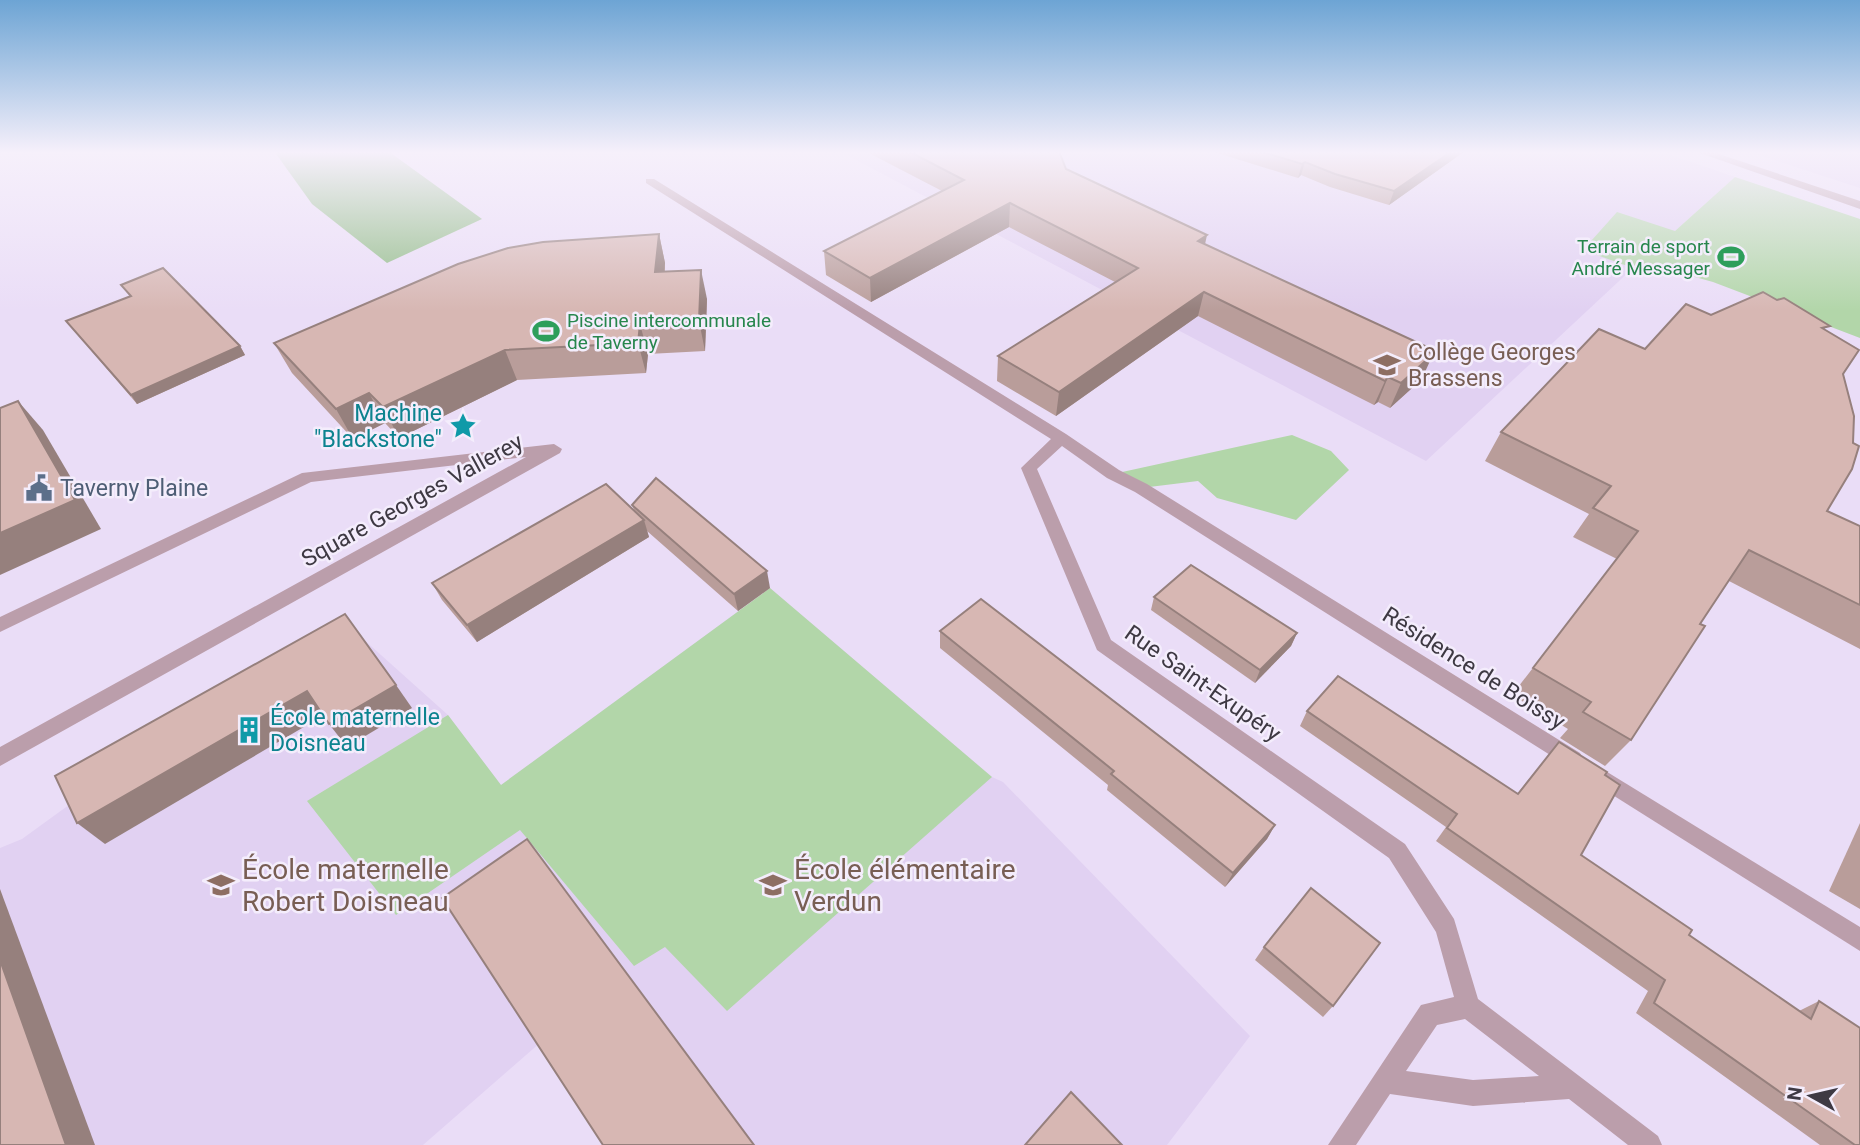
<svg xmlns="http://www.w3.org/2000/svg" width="1860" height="1145" font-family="Roboto,sans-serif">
<rect width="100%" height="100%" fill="#eaddf7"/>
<!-- built -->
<g fill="#e1d1f2">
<polygon points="839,151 1659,151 1735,177 1675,231 1584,250 1633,268 1426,461"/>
<polygon points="1747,151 1860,151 1860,188"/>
<polygon points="770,588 992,777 1003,782 1250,1036 1167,1145 608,1145 541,1042 423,1145 0,1145 0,848 22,839 73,802 362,638 448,715 501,785"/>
</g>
<!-- green -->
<g fill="#b2d6a9">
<polygon points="1735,177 1860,219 1860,338 1713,282 1648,264 1633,268 1583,250 1617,212 1675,231"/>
<polygon points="1292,435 1331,451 1349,470 1296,520 1217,498 1198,481 1141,488 1113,474"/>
<polygon points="770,588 992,777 727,1011 665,947 634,966 520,830 396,915 307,801 448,715 501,785"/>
</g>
<!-- forest -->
<polygon fill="#92bc88" points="274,151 388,151 482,219 387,263 312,204"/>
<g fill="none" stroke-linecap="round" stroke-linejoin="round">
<!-- minor -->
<g fill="#bb9eab" fill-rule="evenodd">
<polygon points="1694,151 1710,151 1860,201 1860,209"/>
<path d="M646,179H654L1066,434L1119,470L1147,484L1580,753L1583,759L1580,765L1573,768L1566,765L1135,492L1107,478L1062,446L1037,469L1111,640L1405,844L1454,919L1478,999L1658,1136L1662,1145H1628L1569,1099L1473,1106L1390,1094L1356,1145H1328L1421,1005L1454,997L1436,932L1389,858L1097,650L1021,468L1051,439L646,183ZM1465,1019L1539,1076L1473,1080L1406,1071L1437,1025Z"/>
<polygon points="554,444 562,449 560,453 0,766 0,747 526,457 311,482 0,632 0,617 302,473"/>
<polygon points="1599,767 1860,927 1860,951 1592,782 1589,776 1592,770"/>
</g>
</g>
<!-- wall -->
<g fill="#b99d9a">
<polygon points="865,151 1059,151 1066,169 1205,245 1423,350 1422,379 1390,408 1378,402 1374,405 1198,316 1056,416 997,381 998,356 1115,282 1009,227 871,302 826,275 824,251 942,191"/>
<polygon points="1211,151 1465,151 1389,205 1330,187 1301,175 1298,178"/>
<polygon points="659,234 665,263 665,271 707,299 705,351 648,354 646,373 517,380 399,438 385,423 353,439 292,373 274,343"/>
<polygon points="121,285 240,346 245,355 137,404 66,321 130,296"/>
<polygon points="1711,315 1826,330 1843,374 1827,511 1860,526 1860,649 1729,581 1700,624 1631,740 1605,766 1560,738 1568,729 1512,695 1617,559 1573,537 1589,514 1485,461 1501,432 1645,349"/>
<polygon points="632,505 770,588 738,611 647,531 649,537 477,642 442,600 432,583 634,510"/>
<polygon points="1154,597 1297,633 1291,646 1255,683 1151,610"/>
<polygon points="940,631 1275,825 1267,839 1225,887 1107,790 1108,785 940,648"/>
<polygon points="1307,711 1517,794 1559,742 1605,775 1581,855 1689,935 1799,1011 1819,1001 1860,1145 1820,1145 1636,1013 1648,991 1436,841 1446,827 1300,726"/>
<polygon points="1860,823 1860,909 1829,891"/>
<polygon points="1264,947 1333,1006 1323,1017 1255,960"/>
</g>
<!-- shaded-wall -->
<g fill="#96807d">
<polygon points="1452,151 1465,151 1389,205 1394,191"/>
<polygon points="1305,162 1301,175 1298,178 1302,164"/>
<polygon points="1010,203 1009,227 871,302 870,278"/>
<polygon points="659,234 665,263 662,301 655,272"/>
<polygon points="1207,235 1202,258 1198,241"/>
<polygon points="701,270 707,299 705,351 699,321"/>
<polygon points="1204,292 1198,316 1056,416 1059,392"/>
<polygon points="640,324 648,354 646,373 638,343"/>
<polygon points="240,346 245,355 137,404 131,395"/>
<polygon points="505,350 517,380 399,438 383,407"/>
<polygon points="1433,354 1422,379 1390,408 1401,383"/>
<polygon points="1388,377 1378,402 1374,405 1385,381"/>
<polygon points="369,393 385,423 353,439 336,409"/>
<polygon points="18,401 43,430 101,529 0,575 0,533"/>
<polygon points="644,520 649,537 477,642 467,625"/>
<polygon points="767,571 770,588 738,611 734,594"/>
<polygon points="1297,633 1291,646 1255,683 1260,670"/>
<polygon points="396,685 412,708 347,747 329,724"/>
<polygon points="307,691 326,714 105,844 77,823"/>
<polygon points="1275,825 1267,839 1225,887 1233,873"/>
<polygon points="0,889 95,1145 66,1145 0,960"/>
</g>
<!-- building -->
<g fill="#d7b7b3" stroke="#96807d" stroke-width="2">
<polygon points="908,151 1059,151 1066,169 1207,235 1198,241 1425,346 1421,349 1433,354 1401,383 1388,377 1385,381 1204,292 1059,392 998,356 1138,268 1010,203 870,278 824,251 964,180"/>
<polygon points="1259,151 1452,151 1394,191 1335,174 1305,162 1302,164"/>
<polygon points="659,234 655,272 701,270 699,321 640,324 638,343 505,350 383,407 369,393 336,409 274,343 458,264 508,248 543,242"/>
<polygon points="163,268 240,346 131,395 66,321 131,296 121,285"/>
<polygon points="1763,292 1777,300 1784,298 1830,326 1822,328 1859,350 1843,374 1854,416 1853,443 1859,446 1852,469 1827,511 1860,526 1860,605 1749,550 1700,624 1705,626 1631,740 1583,712 1591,702 1533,668 1638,531 1593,508 1611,486 1501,432 1599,329 1645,349 1686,304 1711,315"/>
<polygon points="18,401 75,500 0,533 0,408"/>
<polygon points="656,478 767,571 734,594 632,505"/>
<polygon points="606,484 644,520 467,625 432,583"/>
<polygon points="1191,565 1297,633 1260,670 1154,597"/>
<polygon points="981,599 1275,825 1233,873 1111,774 1114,771 940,631"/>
<polygon points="345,614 396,685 329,724 307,691 77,823 55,776"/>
<polygon points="1338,676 1518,794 1559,742 1607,772 1605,775 1620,785 1581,855 1692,930 1689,935 1811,1019 1819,1001 1860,1028 1860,1145 1855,1145 1654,1003 1665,980 1447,828 1457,814 1307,711"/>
<polygon points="527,839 754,1145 603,1145 442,898"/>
<polygon points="1311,888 1380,943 1333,1006 1264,947"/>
<polygon points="0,960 66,1145 0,1145"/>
<polygon points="1071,1092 1122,1145 1025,1145"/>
</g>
<!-- sky -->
<linearGradient id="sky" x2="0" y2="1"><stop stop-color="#6da4d4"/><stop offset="0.49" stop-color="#f6f0fb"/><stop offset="1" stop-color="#f6f0fb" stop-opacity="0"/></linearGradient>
<rect width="1860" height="311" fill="url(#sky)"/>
<!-- icons -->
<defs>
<symbol id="stadium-bare" viewBox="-9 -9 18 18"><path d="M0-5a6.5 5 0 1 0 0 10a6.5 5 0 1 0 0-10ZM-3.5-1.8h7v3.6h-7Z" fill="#2e9e5b" stroke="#f4edfc" stroke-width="2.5" paint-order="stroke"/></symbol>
<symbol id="school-bare" viewBox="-9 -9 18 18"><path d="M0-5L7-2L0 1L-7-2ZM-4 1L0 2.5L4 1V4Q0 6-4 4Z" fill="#8d6e63" stroke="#f4edfc" stroke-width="2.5" paint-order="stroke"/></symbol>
<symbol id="sight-bare" viewBox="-9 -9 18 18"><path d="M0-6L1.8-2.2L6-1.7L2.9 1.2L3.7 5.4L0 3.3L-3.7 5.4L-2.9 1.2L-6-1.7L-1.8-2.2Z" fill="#0f9aa8" stroke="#f4edfc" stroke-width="2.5" paint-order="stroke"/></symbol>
<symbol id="civic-bare" viewBox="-9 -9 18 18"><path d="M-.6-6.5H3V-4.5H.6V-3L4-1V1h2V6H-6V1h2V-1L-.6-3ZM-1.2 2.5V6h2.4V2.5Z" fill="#5c6f8a" stroke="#f4edfc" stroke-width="2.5" paint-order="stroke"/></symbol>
<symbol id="building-bare" viewBox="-9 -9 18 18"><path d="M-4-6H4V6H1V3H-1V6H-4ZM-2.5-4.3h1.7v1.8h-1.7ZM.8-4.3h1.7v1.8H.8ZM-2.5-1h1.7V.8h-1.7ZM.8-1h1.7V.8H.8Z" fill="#0f9aa8" stroke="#f4edfc" stroke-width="2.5" paint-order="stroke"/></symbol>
</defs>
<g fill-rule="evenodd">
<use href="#stadium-bare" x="1712" y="238" width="38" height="38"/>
<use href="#stadium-bare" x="527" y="312" width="38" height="38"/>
<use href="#school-bare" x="1368" y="346" width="38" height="38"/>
<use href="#sight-bare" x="444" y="407" width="38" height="38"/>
<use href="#civic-bare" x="20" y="469" width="38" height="38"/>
<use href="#building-bare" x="230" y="711" width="38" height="38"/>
<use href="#school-bare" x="202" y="866" width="38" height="38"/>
<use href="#school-bare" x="754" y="866" width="38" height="38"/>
</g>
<g text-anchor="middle" stroke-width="5" stroke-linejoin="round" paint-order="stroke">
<!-- far-leisure labels -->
<g font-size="19" fill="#27864d" stroke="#f4edfc" text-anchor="end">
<text x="1710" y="253">Terrain de sport<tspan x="1710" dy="22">André Messager</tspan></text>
<text x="567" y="327" text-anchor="start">Piscine intercommunale<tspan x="567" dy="22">de Taverny</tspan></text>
</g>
<!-- education labels -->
<g font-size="23" fill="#785e54" stroke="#f4edfc" text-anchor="start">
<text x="1408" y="360">Collège Georges<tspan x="1408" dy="26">Brassens</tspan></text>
</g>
<!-- culture labels -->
<g font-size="23" fill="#0d838f" stroke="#f4edfc" text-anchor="end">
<text x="442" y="421">Machine<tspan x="442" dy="26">"Blackstone"</tspan></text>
<text x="270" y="725" text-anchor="start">École maternelle<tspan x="270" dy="26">Doisneau</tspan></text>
</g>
<!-- service labels -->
<g font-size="23" fill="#4e5e75" stroke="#f4edfc" text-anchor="start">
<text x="60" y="496">Taverny Plaine</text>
</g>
<!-- street labels -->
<g font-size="23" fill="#3e3943" stroke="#f4edfc">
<text transform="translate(412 500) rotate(-29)" y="8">Square Georges Vallerey</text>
<text transform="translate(1474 668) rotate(32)" y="8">Résidence de Boissy</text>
<text transform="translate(1203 683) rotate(35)" y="8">Rue Saint-Exupéry</text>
</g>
<!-- near-education labels -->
<g font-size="28" fill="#785e54" stroke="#f4edfc" text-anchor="start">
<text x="242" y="879">École maternelle<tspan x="242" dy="32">Robert Doisneau</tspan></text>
<text x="794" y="879">École élémentaire<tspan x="794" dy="32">Verdun</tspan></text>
</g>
</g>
<!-- north arrow -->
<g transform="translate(1811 1096) rotate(278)" stroke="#f4edfc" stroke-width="5" paint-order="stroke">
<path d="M0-5L12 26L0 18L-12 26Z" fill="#3e3943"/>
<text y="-10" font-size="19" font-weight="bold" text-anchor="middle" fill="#3e3943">N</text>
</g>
</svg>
